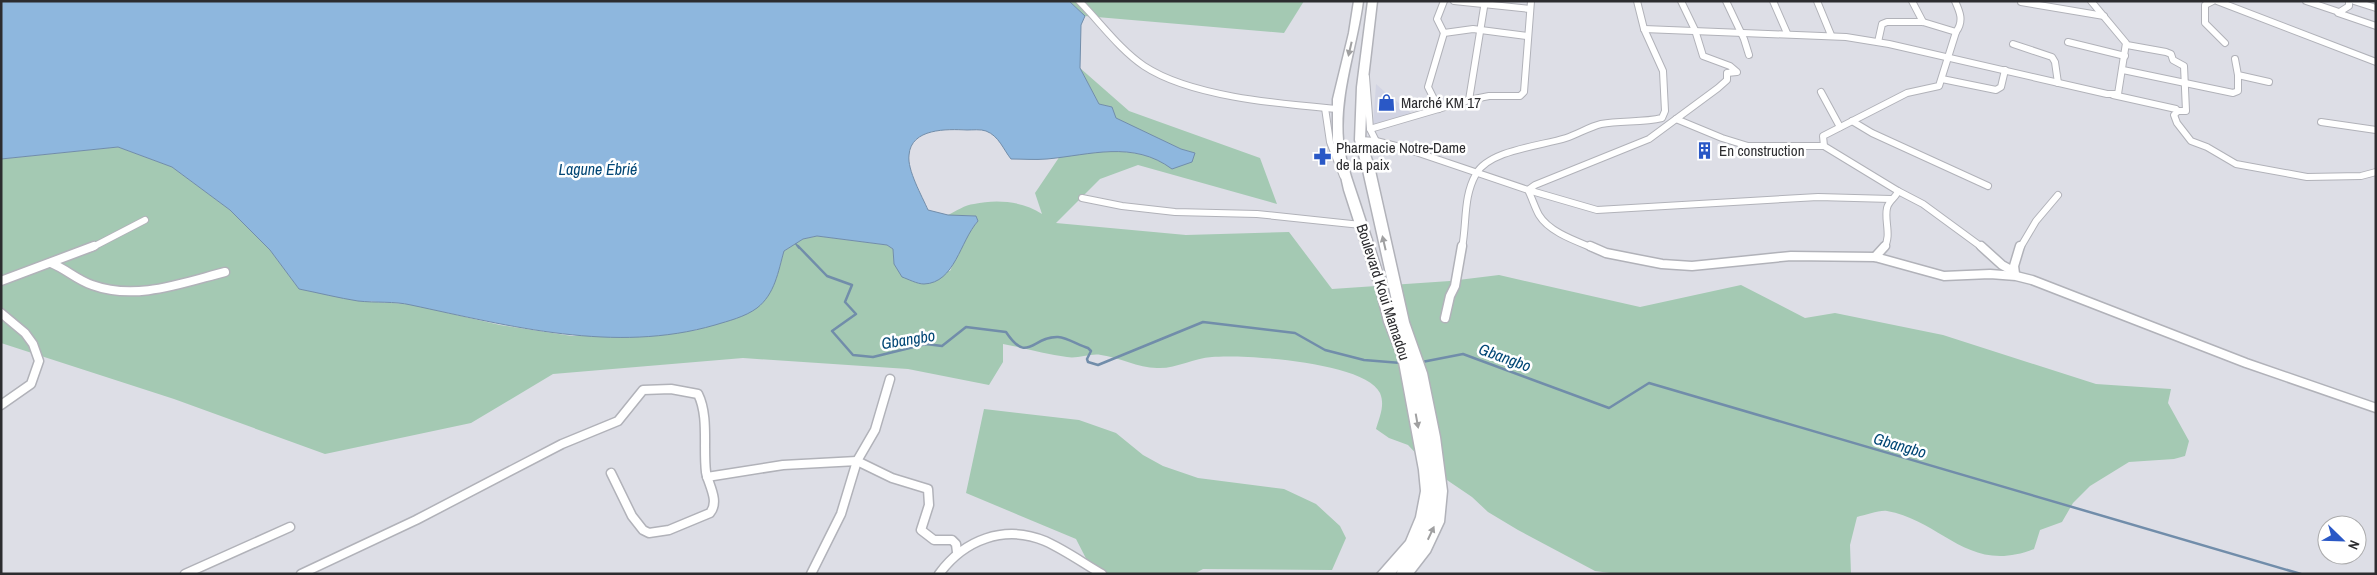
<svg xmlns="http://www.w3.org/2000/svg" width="2377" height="575" font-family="'Archivo Narrow',sans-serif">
<rect width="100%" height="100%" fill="#dddee6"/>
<!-- built -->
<polygon fill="#d2d4e3" points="1376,84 1386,93 1415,116 1373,126"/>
<!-- green -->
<g fill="#a4c9b3">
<polygon points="1069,1 1304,1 1284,33 1085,16"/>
<path d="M1080,68L1129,111L1260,158L1277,204L1138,165L1100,179L1056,223L1186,235L1289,232L1332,289L1450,281L1499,275L1640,307L1741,285L1805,318L1835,313L1943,335L2096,384L2171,389L2168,403L2189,441L2185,456L2174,459L2129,462L2090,486L2073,503L2062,522L2040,530L2034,549C1968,575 1943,521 1887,511C1879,510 1866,515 1857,517L1850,545L1851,574H1618L1595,571L1518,530L1488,512L1472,497L1444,478L1425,463L1408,445L1389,438L1376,429C1380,416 1385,405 1380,393C1366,362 1243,354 1212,357C1193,358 1176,369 1157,368C1138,368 1119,357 1101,355C1090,353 1078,359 1067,357C1046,354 1024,348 1003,344V362L989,385L908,369L743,358L553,374L471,423L325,454L174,399L1,343V159L118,147L172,167L230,210L270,250L299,289L358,301L409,304L500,325L572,336H646L697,330L780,266L784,251L803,239L817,236L887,245L893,249L894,264L950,271L965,238L978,221L976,216L948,215C956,211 965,205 974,204C996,199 1023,201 1042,214L1035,193L1060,156C1100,152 1137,144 1172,168L1195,153L1181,149L1115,118L1112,107L1099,104Z"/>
<polygon points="984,409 1079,420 1116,433 1143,455 1163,466 1198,478 1284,489 1316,504 1340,526 1346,538 1332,570 1203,569 1194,574 1094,574 1076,539 966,493"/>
</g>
<!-- water -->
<path fill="#8eb7de" stroke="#718daa" d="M1,1H1069L1085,16L1081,25L1080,68L1099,104L1112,107L1116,118L1181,149L1195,153L1192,162L1172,169C1133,140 1090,155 1047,159C1035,160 1023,159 1011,159C1003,149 999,136 986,131C981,129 972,130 967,130C947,129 911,128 909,155C907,170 922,196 928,210L948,215L976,216L978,221C960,241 955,283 924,284C917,284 908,279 902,277L894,264L893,249L887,245L817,236L803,239L784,251C778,272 775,294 757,308C745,317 728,321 715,325C615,354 510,326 411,305C394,301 376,303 358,301C339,298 319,293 299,289L270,250L230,210L172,167L118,147L1,159Z"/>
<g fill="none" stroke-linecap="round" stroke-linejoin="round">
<!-- stream-far1 -->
<polyline stroke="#718daa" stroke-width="2" points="796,244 799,248"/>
<!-- stream -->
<g stroke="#718daa" stroke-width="2.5">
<path d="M798,246L827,276L852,285L845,302L856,314L832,331L853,355L873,357L926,344L942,346L966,327L1006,332C1028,365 1032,336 1058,337C1068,338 1078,345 1088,348L1091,351L1087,359L1088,362L1098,365L1203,322L1295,333L1325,350L1364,360L1401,363"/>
<polyline points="1422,362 1463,354 1609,408 1649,383 2301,574"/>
</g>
<defs>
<g id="minor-far1">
<path d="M1079,1C1100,22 1119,49 1144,66C1191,97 1281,104 1337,109"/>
<polyline points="1444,1 1437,19 1444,33"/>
<polyline points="1454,1 1530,9"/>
<polyline points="1726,1 1744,39 1749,55"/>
<polyline points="1773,1 1787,33"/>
<polyline points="1817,1 1831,35"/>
<polyline points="1912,1 1923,22"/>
<path d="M1955,1C1960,12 1964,21 1956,32"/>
<polyline points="2213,1 2205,5 2205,23 2225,43"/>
<polyline points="2217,1 2376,62"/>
<polyline points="2306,1 2339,12"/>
<polyline points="2349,1 2349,6 2338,13 2376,26"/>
<polyline points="2354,1 2376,8"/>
<polyline points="2021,2 2104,16"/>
<polyline points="1644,29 1846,37 1889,44 2107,94 2118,94 2126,43 2091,1"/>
<path d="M1878,42L1882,24L1887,22H1923L1956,32L1939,86L1907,93L1823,136L1824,146L1898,191C1896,198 1889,200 1887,208C1884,221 1892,235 1884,248"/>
<polyline points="2068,42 2125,56"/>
<polyline points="2013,44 2052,57 2055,62 2058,83"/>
<polyline points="2127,45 2166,52 2171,54 2173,60 2184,66 2186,111 2178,111"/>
<polyline points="2235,59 2238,75 2269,82"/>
<polyline points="2123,70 2233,93 2238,91 2238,75"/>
<polyline points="1366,77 1370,129 1376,141"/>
<polyline points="1942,79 1996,90 2001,87 2005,70"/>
<polyline points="1821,92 1840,127"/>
<polyline points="2113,95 2176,109 2178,111 2174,115 2177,123 2191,141 2207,147 2236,164 2307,177 2361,176 2376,172"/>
<polyline points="1469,100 1485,1"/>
<polyline points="1325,108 1330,142 1343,176"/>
<polyline points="1439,109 1428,87 1444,33 1473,29 1527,36"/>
<polyline points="1676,119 1722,138 1748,146 1824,146"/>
<polyline points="1852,121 1872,133 1988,186"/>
<polyline points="2321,122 2376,130"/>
<polyline points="1370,129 1469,100 1489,96 1520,96 1524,92 1531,1"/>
<polyline points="1360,140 1376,141 1404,148 1528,190 1597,210 1818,197 1891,199"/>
<polyline points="1898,191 1923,204 1983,248"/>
<polyline points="1082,198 1122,206 1175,212 1257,214 1361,225"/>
<polyline points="91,248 145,220"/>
<path d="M1462,248C1467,222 1463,197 1476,174C1489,150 1541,146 1566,138C1578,134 1589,127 1601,124C1621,120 1642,123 1662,118L1665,111L1663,71L1644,29L1637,1"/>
<path d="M1593,248C1576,241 1549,232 1539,215C1535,208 1532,198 1528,190L1535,185L1649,139L1718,88L1727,80V73L1737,72L1730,66L1703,56L1695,30L1681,1"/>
<polyline points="2020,248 2036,221 2058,195"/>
</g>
<g id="minor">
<polyline points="1590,246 1606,253 1662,264 1692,266 1791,256 1875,257 1944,276 1990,274 2016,276 2032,280 2246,363 2376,408"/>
<polyline points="1981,246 2002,265 2013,271"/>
<polyline points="1875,257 1885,246"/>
<path d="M51,263C66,269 77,280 92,285C136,301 182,283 225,272"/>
<polyline points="2015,274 2014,266 2020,246"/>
<polyline points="1,281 94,246"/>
<polyline points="1,313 25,333 33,344 39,361 31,384 1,405"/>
<polyline points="1445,318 1450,296 1455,286 1462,246"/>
<polyline points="707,477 783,465 857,461 892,478 928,489 929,505 921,530 934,540 952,540 956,544 957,552"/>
<polyline points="185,574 290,527"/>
<path d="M301,574L416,520L562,444L618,421L643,390L671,389L698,394C709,416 703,447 706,472C708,484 720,501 710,513L669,530L649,533L643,530L632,516L611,473"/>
<polyline points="811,574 841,514 857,461 875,430 890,379"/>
<path d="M939,574C964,540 1004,524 1045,541C1065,550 1083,563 1102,574"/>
</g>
<path id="primary" d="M1354,1H1363C1357,47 1339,93 1343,140C1345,164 1356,190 1363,213C1375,249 1387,285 1396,322L1397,323L1362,166L1355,140L1357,87L1368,1H1377L1367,87L1365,140L1374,166L1409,322L1427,373L1440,437L1447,491L1444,522L1430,552L1413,574H1396L1398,570L1395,574H1377L1406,541L1416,517L1421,491L1419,470L1398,357L1384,322L1376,289L1344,190L1333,141V99L1349,33Z"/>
</defs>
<!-- minor-far1 casing -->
<use href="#minor-far1" stroke="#b1b2b9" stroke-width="8"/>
<!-- minor casing -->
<use href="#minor" stroke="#b1b2b9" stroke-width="11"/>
<!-- primary casing -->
<use href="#primary" stroke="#b1b2b9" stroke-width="3"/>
<!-- minor-far1 -->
<use href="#minor-far1" stroke="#fff" stroke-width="6"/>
<!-- minor -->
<use href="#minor" stroke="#fff" stroke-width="8"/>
<!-- primary -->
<use href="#primary" fill="#fff" fill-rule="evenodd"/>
</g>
<!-- one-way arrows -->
<defs><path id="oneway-solid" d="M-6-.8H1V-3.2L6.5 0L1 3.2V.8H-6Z" transform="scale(1.25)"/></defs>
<g fill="#a0a0a1">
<use href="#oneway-solid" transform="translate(1350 49) rotate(103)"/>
<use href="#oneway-solid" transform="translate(1384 243) rotate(-103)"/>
<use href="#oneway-solid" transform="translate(1417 421) rotate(80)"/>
<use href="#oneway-solid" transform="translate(1431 533) rotate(-65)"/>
</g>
<!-- icons -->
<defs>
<symbol id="shop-bare" viewBox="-9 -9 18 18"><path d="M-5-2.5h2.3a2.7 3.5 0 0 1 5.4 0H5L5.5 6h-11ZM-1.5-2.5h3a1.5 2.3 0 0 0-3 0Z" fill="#2a58c6" stroke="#fff" stroke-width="2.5" paint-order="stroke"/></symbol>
<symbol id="building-bare" viewBox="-9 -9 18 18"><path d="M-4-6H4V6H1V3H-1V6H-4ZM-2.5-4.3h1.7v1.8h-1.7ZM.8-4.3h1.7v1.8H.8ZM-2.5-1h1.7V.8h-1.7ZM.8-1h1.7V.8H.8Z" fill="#2a58c6" stroke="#fff" stroke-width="2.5" paint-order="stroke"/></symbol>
<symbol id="pharmacy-bare" viewBox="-9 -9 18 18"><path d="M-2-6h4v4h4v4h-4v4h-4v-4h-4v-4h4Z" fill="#2a58c6" stroke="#fff" stroke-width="2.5" paint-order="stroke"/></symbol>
</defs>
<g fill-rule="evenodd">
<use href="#shop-bare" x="1374" y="90" width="25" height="25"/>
<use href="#building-bare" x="1692" y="138" width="25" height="25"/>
<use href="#pharmacy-bare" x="1310" y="144" width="25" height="25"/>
</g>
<g text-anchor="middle" stroke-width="5" stroke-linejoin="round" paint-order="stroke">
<!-- poi labels -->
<g font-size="15" fill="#2c2c2f" stroke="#fff" text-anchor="start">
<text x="1401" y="108">Marché KM 17</text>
<text x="1336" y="153">Pharmacie Notre-Dame<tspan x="1336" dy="17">de la paix</tspan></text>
<text x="1719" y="156">En construction</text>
</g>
<!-- street labels -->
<g font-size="15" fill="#2c2c2f" stroke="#fff">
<text transform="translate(1383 292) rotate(72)" y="5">Boulevard Koui Mamadou</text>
</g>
<!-- water labels -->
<g font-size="16" font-style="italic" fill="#014675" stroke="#fff">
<text x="598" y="175">Lagune Ébrié</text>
<text transform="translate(908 339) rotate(-9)" y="6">Gbangbo</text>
<text transform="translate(1505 357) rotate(20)" y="6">Gbangbo</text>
<text transform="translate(1900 445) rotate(16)" y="6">Gbangbo</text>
</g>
</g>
<!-- border -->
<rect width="2377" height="575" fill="none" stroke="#2c2c2f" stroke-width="5"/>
<!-- north arrow -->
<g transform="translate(2342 540) rotate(113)"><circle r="24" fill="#ffffff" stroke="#ababac"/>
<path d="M0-4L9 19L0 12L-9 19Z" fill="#2a58c6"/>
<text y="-8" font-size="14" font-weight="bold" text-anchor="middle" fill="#2c2c2f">N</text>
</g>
</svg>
